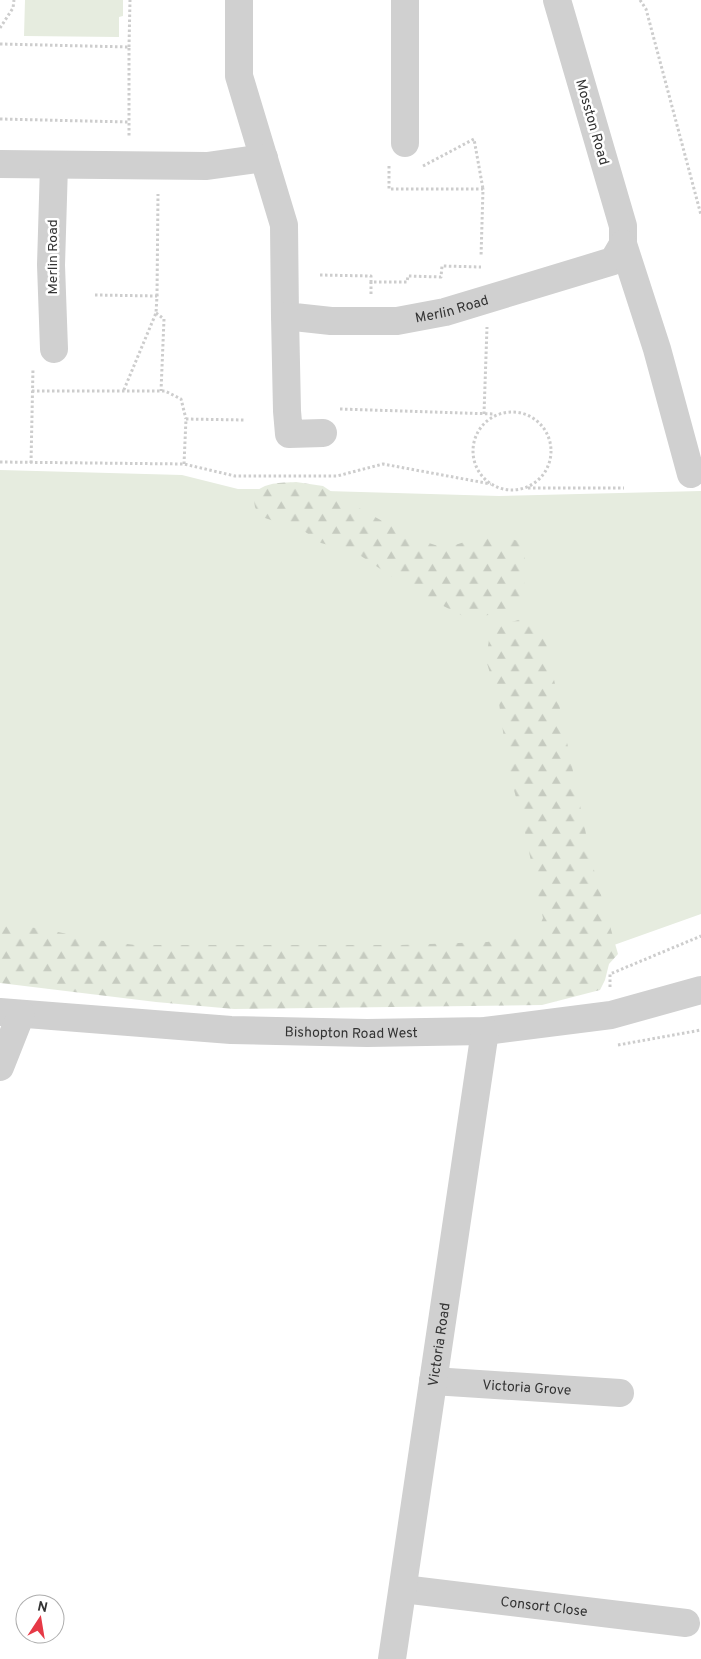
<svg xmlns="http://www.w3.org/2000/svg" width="701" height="1659" font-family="Overpass,sans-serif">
<defs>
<pattern id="forest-firs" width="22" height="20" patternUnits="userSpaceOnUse" patternTransform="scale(1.25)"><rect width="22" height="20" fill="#e6ecdf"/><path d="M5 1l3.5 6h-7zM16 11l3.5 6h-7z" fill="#c6cbc0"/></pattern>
</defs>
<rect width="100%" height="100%" fill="#fff"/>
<!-- green -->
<g fill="#e6ecdf">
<polygon points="25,0 123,0 123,16 119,17 119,37 24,36"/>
<polygon points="0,470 182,475 238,489 257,489 499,496 701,491 701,914 555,966 0,952"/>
</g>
<!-- forest -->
<g fill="url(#forest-firs)">
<path d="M296,482L323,486L341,498L411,537L438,546L455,545L474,539L503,536L518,541L525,554V579L520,606L489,615L465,617L412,590L355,552L321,543L304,531L259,516L255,507L253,495C263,482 280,483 296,482Z"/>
<polygon points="522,619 538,622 545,636 592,863 618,954 609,964 605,980 600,990 542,1005 234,1009 156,1002 0,983 0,926 39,928 96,940 135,945 401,945 487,942 536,934 543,918 524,828 508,767 499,703 486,660 490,633 505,624"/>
</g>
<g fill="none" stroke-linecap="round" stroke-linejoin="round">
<!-- path -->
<g stroke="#cdcdcd" stroke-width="3" stroke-dasharray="2.5 2.5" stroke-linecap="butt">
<polyline points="640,0 646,9 701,215"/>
<polyline points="0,28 13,8 14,0"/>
<polyline points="0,44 129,47 129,138"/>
<polyline points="129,47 130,0"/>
<polyline points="0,119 129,122"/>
<polyline points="389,166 389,189 483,189 481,257"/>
<polyline points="423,166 474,139 483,189"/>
<polyline points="320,275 371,276 371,282 407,282 408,276 441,277 442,266 481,267"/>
<polyline points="371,294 371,282"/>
<polyline points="95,295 157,296 156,313 123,392"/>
<polyline points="157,296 158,194"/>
<polyline points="156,313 164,319 161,391"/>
<polyline points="32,391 165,391 181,399 186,419"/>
<polyline points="340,409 494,414"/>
<circle cx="512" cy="451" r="39"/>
<polyline points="484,414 487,327"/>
<polyline points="0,462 184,464 235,476 337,476 383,464 491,484"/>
<polyline points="31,463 33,368"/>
<polyline points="184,464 186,419 245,420"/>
<polyline points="528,488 624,488"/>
<polyline points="610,987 610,974 701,936"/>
<polyline points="618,1045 701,1030"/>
</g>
<!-- minor -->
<g stroke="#d0d0d0" stroke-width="28">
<path id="s1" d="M239,0V76L284,225L285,316L331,321H397L445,312L613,261L623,244V226L557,0"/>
<polyline points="405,143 405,0"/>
<polyline points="0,164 207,166 264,158"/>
<polyline points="54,165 51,265 54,349"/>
<polyline points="623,244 657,349 691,474"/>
<polyline points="285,316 287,411 289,434 323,433"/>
<path id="s2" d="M0,1012L231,1030L367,1033L485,1031L611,1015L701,990"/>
<polyline points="0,1067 21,1014"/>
<path id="s3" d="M433,1381L620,1393"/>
<path id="s4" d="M403,1589L686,1623"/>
<path id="s5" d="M392,1659L485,1031"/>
</g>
</g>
<g text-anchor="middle" stroke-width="5" stroke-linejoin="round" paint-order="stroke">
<!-- street labels -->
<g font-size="14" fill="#333" stroke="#fff">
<text transform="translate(593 122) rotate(74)" y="5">Mosston Road</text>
<text transform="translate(52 257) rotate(-90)" y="5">Merlin Road</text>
<text dy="5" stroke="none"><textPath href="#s1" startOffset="491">Merlin Road</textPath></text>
<text dy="5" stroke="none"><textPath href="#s2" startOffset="352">Bishopton Road West</textPath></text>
<text dy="5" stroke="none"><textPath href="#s5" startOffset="318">Victoria Road</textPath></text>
<text dy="5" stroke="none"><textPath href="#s3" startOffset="94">Victoria Grove</textPath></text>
<text dy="5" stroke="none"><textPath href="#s4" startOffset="142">Consort Close</textPath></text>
</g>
</g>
<!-- north arrow -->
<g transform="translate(40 1619) rotate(12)"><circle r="24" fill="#ffffff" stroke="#adadad"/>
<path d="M0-4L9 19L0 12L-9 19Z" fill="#e63946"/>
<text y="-8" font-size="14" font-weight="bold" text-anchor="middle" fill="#333333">N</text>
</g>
</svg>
